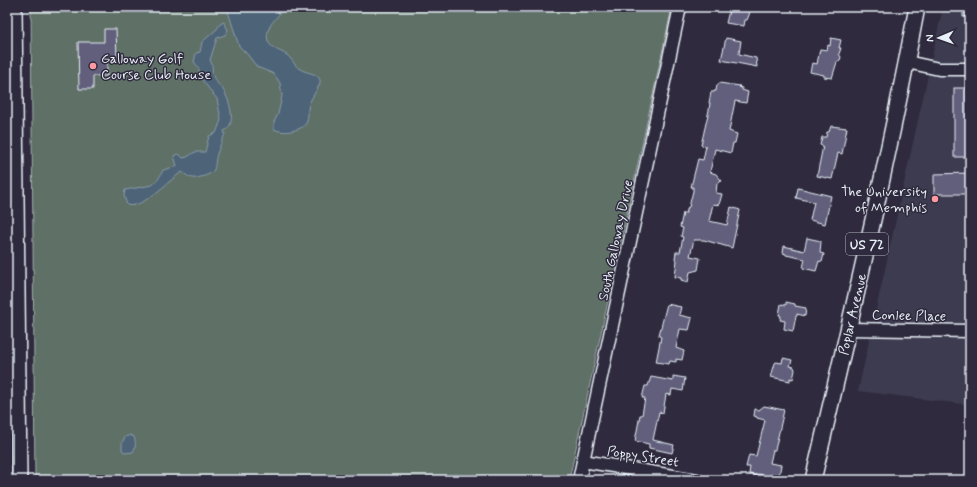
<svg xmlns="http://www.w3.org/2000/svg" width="977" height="487" font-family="Mynerve,sans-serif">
<rect width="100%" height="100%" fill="#2f2a3d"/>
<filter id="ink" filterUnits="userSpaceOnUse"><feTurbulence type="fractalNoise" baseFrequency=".025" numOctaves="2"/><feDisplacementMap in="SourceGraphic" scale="8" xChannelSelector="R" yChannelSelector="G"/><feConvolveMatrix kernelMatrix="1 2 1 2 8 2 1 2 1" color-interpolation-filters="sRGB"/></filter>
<g filter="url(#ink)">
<!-- built -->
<polygon fill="#3e3a50" points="943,7 970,7 970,405 858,391"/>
<!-- green -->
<polygon fill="#5e6f66" stroke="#a3b0af" points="31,7 672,7 569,480 35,480"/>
<!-- water -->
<g fill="#4d6478" stroke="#8b9cab">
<path d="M230,7H285C278,17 264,27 268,41C271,49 281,51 287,55C293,60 295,67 302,70C307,73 318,73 320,80C322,86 308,99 308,110C308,119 308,126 298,129C290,132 282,133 274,129V122L278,114L282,96L280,83L274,74L257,67L247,54L239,46L230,18L228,11Z"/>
<path d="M224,22L228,30L225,35L217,38L210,60C214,66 211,72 214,78C216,82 219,85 222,88C229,98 238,125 224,131L225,134C222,140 219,148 217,154C213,168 219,172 201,177C192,180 189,177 182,172C169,180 142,210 127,205L124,196L125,190L152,185C158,181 160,176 163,170L177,166L174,156L175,155L179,154L183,158L187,157L195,152H205L209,136L216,133L221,120L217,99L203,81L198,67L194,62L196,53L200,52L202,42L217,29L220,24Z"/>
<path d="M130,435L134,437C136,442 136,447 133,452L126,453L122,450V443L125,437Z"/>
</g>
<!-- building -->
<g fill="#625e7c" stroke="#e8f1f8">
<polygon points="730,7 751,7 749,15 747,20 745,20 744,26 726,23"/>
<polygon points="963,7 970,7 970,16 963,17"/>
<polygon points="104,29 116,29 117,57 107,57 107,76 93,76 93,89 79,89 78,42 104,42"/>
<polygon points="726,38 741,41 739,54 756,58 757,67 721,60"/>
<polygon points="831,38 841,40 839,48 841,48 839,54 841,57 840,60 837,62 832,78 824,77 824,75 810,72 812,63 817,64 820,49 827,50 828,45 830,46"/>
<polygon points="719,83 740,86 739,87 742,88 742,90 748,92 746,103 735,101 729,131 737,134 735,143 733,143 731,153 715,149 710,172 716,174 722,181 717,183 716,193 722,194 719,205 713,204 709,221 727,225 731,207 740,210 732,248 704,240 694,240 690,256 700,258 698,270 690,272 688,282 681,280 681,278 675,277 677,260 675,259 676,252 680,252 683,237 681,236 683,228 680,227 683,213 686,213 688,207 689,207 693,191 693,187 691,187 698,159 703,160 706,146 701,145 709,110 710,103 709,103 711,92 714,92 714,91 716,91 717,85 718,85"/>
<rect x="954" y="88" width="16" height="69"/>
<polygon points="831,126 847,128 842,154 838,153 832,179 817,176 823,146 820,145 822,137 826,137 827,132 829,132"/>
<polygon points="970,173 970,194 934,194 934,174"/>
<polygon points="798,188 831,196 825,224 810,220 814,202 796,198"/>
<polygon points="807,238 821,241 820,253 824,254 822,262 819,261 816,271 803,268 805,259 786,255 786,254 783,253 784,246 804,251"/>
<polygon points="786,302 795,304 795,306 806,308 805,316 797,314 797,316 796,316 793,331 784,329 785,321 780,320 781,316 779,315 781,304 786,305"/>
<polygon points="667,304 681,307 679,315 692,318 689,330 680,329 676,348 684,351 682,360 676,359 676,362 670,361 669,364 656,362 661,337 659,336 659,335"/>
<polygon points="783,358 792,360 790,366 794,367 795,370 793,379 790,378 790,381 771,377 775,363 776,362 782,363"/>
<polygon points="673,376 685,378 683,391 672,389 671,395 666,394 663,413 659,412 653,440 674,445 672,453 649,448 649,444 635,441 640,415 642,415 645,398 642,398 645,386 648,386 651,377 673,381"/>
<polygon points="764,406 784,410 775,450 773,450 770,463 781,465 779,476 770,475 769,476 758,474 758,476 749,474 750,467 746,467 749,455 756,456 765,420 757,418 757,417 754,416 755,409 759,410"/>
</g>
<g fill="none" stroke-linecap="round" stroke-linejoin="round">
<defs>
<g id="minor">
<polyline points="907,62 939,69 970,69"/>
<polyline points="849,329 970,331"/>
<polyline points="583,461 697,480"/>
<polyline points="579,480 680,7"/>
</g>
<g id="major">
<polyline points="14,7 19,480"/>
<path d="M813,480C850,323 887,166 917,7"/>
</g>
</defs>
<!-- minor casing -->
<use href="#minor" stroke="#e8f1f8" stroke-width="15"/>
<!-- major casing -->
<use href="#major" stroke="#e8f1f8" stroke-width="18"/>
<!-- minor -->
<use href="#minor" stroke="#2f2a3d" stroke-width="12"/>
<!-- major -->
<use href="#major" stroke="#2f2a3d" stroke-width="15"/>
</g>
</g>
<!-- markers -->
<g fill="#ff9aa2" stroke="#2f2a3d" stroke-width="1.5">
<circle cx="93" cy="66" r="4"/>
<circle cx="935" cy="199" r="4"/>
</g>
<g text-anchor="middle" stroke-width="3" stroke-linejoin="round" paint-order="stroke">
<!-- shield labels -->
<rect fill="#2f2a3d" stroke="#b0b5c0" stroke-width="1" x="846" y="233" width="42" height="22" rx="3"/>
<g font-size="13" font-weight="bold" fill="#e8f1f8">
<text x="867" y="249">US 72</text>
</g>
<!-- poi labels -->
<g font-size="14" fill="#e8f1f8" stroke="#2f2a3d" text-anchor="start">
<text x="101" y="63">Galloway Golf<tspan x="101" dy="16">Course Club House</tspan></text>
<text x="927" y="196" text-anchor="end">The University<tspan x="927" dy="16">of Memphis</tspan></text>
</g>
<!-- street labels -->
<g font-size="14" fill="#e8f1f8" stroke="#2f2a3d">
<text transform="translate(615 240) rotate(-78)" y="5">South Galloway Drive</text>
<text transform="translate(852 314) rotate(-77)" y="5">Poplar Avenue</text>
<text transform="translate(909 315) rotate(1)" y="5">Conlee Place</text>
<text transform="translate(643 456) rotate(9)" y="5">Poppy Street</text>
</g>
</g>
<!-- margin -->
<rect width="977" height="487" fill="none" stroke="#2f2a3d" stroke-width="24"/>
<rect x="12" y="12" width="953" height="463" fill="none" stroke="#e8f1f8" stroke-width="1.5" filter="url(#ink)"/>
<!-- north arrow -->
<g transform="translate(939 38) rotate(268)" stroke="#2f2a3d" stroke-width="3" paint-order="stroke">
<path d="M0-3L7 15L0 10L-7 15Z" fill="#e8f1f8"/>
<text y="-6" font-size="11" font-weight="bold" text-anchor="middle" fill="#e8f1f8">N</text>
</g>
</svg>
